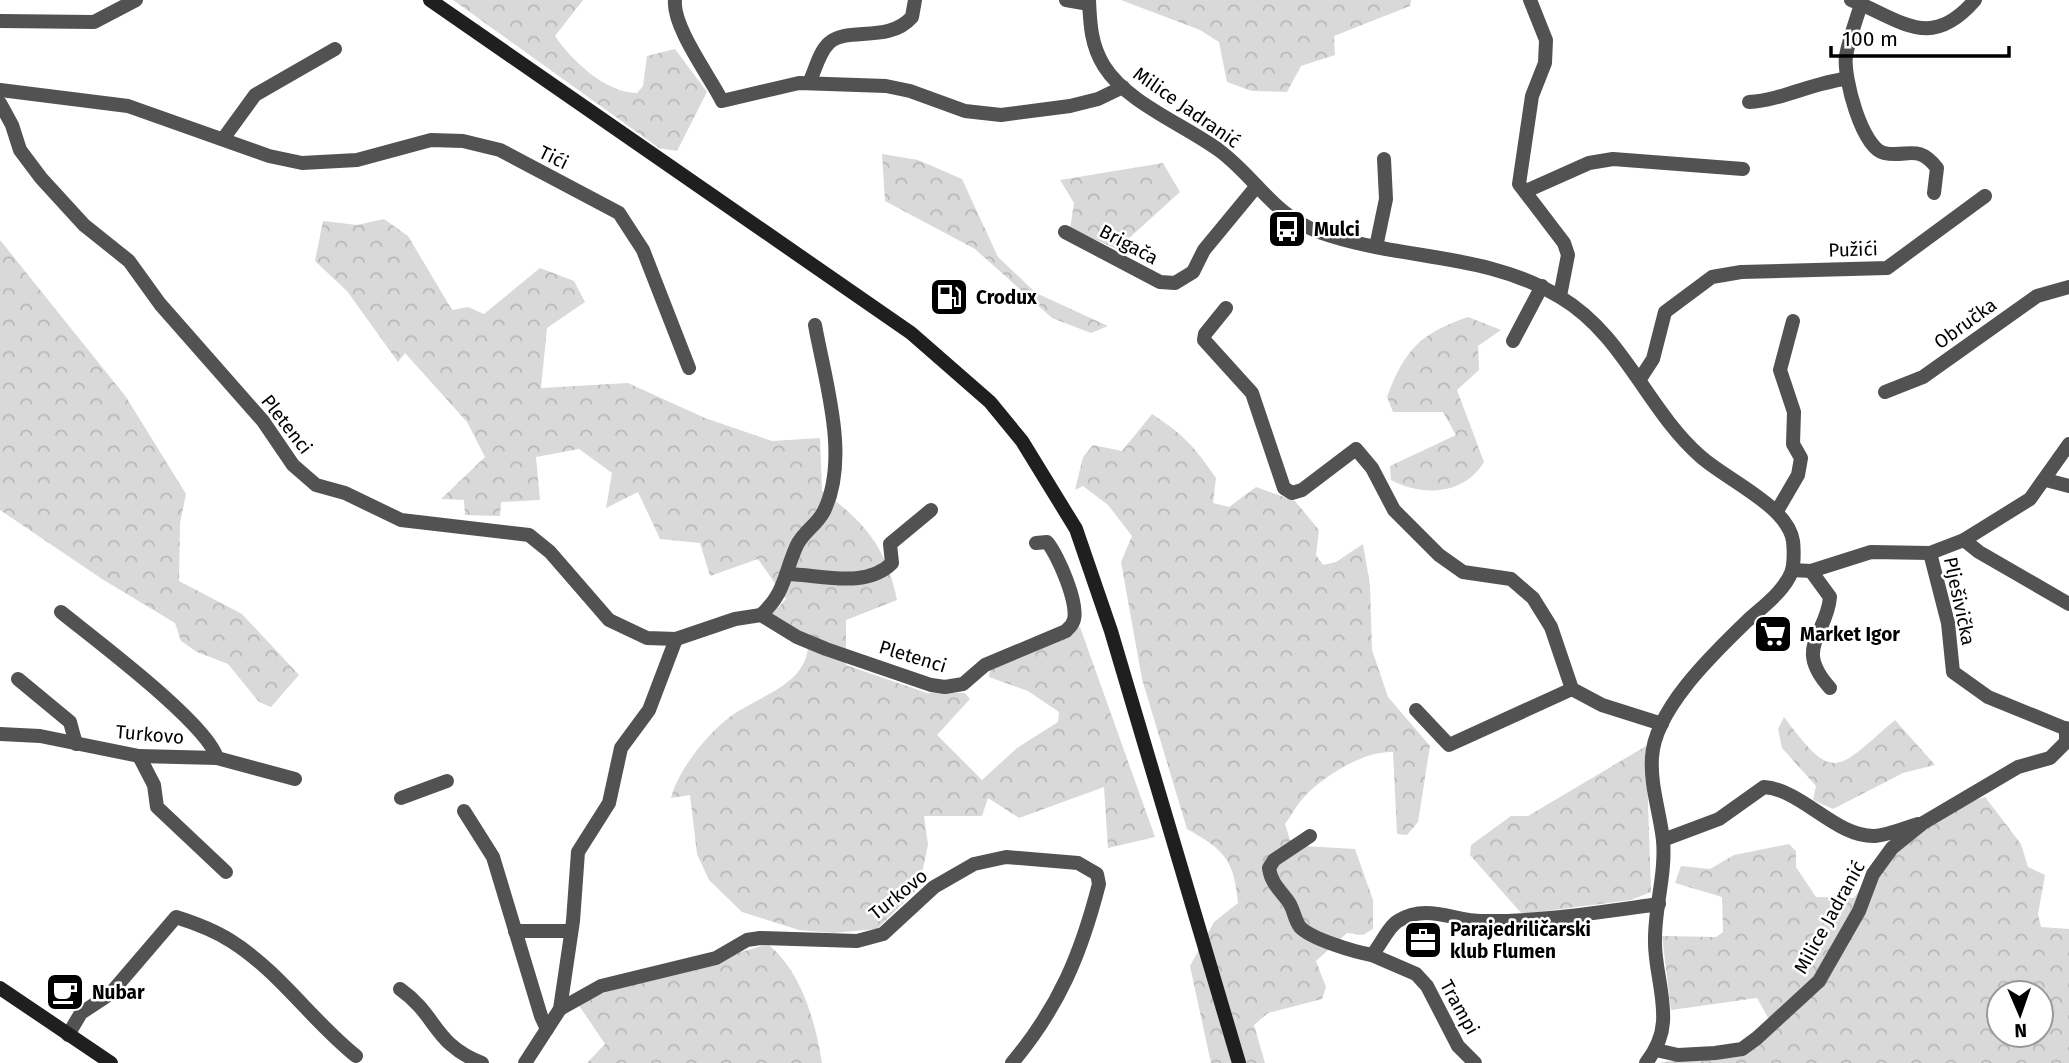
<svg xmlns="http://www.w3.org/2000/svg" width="2069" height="1063" font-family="'Fira Sans',sans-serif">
<defs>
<pattern id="forest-crowns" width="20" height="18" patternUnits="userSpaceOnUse" patternTransform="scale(1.75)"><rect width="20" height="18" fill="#d9d9d9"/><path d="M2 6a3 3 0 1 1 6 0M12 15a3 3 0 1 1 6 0" fill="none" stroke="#b8b8b8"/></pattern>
</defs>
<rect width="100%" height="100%" fill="#fff"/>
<!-- forest -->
<g fill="url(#forest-crowns)" fill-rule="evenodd">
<path d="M453,0H583L555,36C572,61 606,93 637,93L643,86L647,56L675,49L707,92L677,151L659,148Z"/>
<polygon points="1121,0 1411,0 1410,6 1334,36 1335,55 1301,66 1287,92 1252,91 1227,82 1219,42 1200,30"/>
<polygon points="882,154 918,160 962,179 998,257 1036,293 1108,326 1091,333 1052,318 975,249 885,201"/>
<polygon points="1163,163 1180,192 1117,249 1070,229 1074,203 1060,180"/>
<path d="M384,219L408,236L452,310L468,307L484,314L540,268L574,281L585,302L547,328L541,388L628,383L705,418L772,441L820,438L822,491C864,521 887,548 897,600L846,620V665L927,693H965L970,699L937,735L982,780L1017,748L1058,722L1059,712L1028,691L989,677L990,669L1080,627L1155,837L1108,848L1104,787L1019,818L988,798L982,816H924L928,845L919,887L877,929L833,933L799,930L742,912L709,880L697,854L690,795L671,798C678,771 704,738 726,720C755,695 812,687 808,638L772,614L786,599L758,559L710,576L700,543L660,539L638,492L606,508L612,473L579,449L536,457L540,500L501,502L500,516L465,515L464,500L441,499L485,457L467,422L405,353L398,362L347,291L315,261L323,221L357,225Z"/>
<polygon points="0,240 126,397 186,494 180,523 179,581 242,614 299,675 271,707 259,702 228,664 197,652 181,641 175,623 102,579 0,510"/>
<path d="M1468,317L1501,330L1478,346L1479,370L1457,390L1484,462C1464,495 1423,497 1391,480L1390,466L1456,435L1443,412H1393L1387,397C1404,351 1420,333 1468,317Z"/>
<path d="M1152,414C1184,435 1194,446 1216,478L1213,503L1229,507L1256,487L1295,501L1319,530L1316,555L1323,565L1336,562L1363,544L1370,585L1372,650L1388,697L1430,746L1418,822L1407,835L1397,834L1393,752C1365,750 1324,776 1305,796C1297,804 1292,815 1285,824L1290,840L1303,846L1355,849L1373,900V929L1363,935L1347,933L1316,961L1326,987L1322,999L1268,1013L1254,1025L1265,1063H1211L1190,966L1214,922L1238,903C1234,859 1224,850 1187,829L1142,679L1121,562L1132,536L1108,505L1083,486L1075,490L1083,457L1093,445L1122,451Z"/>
<path d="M1784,717C1835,786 1837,769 1895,720L1935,765L1903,773L1833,809L1813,800L1816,786L1782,748L1778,729Z"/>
<polygon points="1646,746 1651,892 1631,900 1522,914 1470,855 1471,845 1511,816 1528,816"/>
<path d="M1985,797L2021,844L2028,867L2045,875L2038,914L2041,927L2069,929V1063H1657L1723,1055L1770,1021L1757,998L1671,1010L1662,936L1716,937L1723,932L1722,897L1675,883L1681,866L1710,869L1734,855L1789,844L1796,851V867L1816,897L1854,898L1889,850L1953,807ZM1999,993H2041V1035H1999Z"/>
<path d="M768,944C802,973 815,1020 822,1063H587L605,1044L576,1001Z"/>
</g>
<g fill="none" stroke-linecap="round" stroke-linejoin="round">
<!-- minor -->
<g stroke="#525252" stroke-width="14">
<path d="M675,0C672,26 710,77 722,101L799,83L886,86L910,91L965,111L1001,115L1070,106L1098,99L1123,87"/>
<polyline points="1066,0 1089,4"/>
<polyline points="1530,0 1546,40 1545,63 1532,96 1519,184 1564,243 1568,255 1560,296"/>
<path d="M1851,0C1902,20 1930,52 1975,0"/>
<path d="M1861,4C1856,21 1849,39 1846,56C1843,77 1862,148 1884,153C1908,158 1917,143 1937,168L1934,193"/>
<polyline points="0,21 94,22 136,0"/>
<path d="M809,83C815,71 819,52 829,43C847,26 888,44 912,17L915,0"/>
<polyline points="0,90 128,106 269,156 302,163 357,160 431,140 463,141 500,150 619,213 643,250 689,368"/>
<path d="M1749,102C1782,100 1812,83 1845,79"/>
<path d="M0,103L12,125L20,150L41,178L84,225L129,261L160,304L263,421L293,465L316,485L345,493L401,520L529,535L550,552L609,620L647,638L676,639L735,619L761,615L797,637L826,649L931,685L945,687L963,684L985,665L1066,631C1068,628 1072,626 1073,622C1081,607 1057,553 1047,542L1036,543"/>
<polyline points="223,139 255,95 335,49"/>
<polyline points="1526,191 1589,163 1613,159 1743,169"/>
<polyline points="1065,232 1160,282 1175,283 1193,272 1204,250 1256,187"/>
<polyline points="1376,247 1386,199 1384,159"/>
<polyline points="1226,308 1205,334 1204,340 1252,393 1284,488 1292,493 1302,490 1356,449 1372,468 1394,510 1439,555 1463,572 1511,579 1533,598 1551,627 1572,689 1602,705 1662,724"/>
<polyline points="1513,341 1542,286"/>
<polyline points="1640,379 1653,359 1665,312 1712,277 1741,272 1887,268 1985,196"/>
<polyline points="1885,392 1923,377 2037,296 2069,287"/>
<polyline points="2046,480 2069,486"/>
<polyline points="1777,511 1798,475 1801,458 1793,444 1794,412 1780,370 1793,321"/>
<polyline points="1964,540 1979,552 2069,604"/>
<polyline points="1930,553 1948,623 1953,672 1988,697 2069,730"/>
<polyline points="1792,570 1811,571 1871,552 1930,553 1964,540 2030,499 2069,444"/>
<path d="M1811,571L1830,597C1827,635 1793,647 1830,688"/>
<path d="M788,574C822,575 866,589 892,563L890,544L931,510"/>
<path d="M61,612C94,639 207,723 217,758"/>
<path d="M761,615C786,592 784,573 797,545C804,531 817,525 824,511C850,458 825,381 815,325"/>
<polyline points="18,679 70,722 76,744"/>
<polyline points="1416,710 1449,745 1572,689"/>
<polyline points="0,734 40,736 139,756 217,758 295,779"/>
<polyline points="139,756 154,785 157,807 226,872"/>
<polyline points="401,798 447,781"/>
<polyline points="464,811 493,857 541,1016 547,1029"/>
<path d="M1310,836L1274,860L1269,868C1271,883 1280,890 1288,901C1294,909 1294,919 1300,927C1311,939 1355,952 1372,955C1380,946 1388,927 1398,921C1426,903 1454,921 1482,921C1541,922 1601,912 1659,904"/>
<path d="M1663,840L1719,819L1764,787C1803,790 1835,837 1875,836C1889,835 1905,828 1918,824"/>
<polyline points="515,931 571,931"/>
<polyline points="1372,955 1416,974 1427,986 1458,1046 1475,1063"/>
<path d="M400,989C438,1016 433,1044 482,1063"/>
<path d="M560,1009L601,986L716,958L747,940L760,938L857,941L883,934L934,887L974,864L1006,857L1078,863L1097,874L1099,884C1081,954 1059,1007 1012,1063"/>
<path d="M68,1035L81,1013L110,994L176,917C195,923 214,930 231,941C279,971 312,1021 356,1056"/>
<polyline points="1656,1050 1678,1055 1715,1053 1742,1049 1757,1038 1819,981 1859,911 1873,874 1892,848 1923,823 2018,767 2050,758 2066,742 2066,728"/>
<polyline points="525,1063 560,1009 573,921 578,852 609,803 621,748 649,710 676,639"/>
</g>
<!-- tertiary -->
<path stroke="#525252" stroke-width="14" d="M1089,0C1090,24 1091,45 1104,66C1127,103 1185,125 1220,151C1257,179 1272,214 1319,232C1400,261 1484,251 1560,297C1624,335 1646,408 1700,456C1725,479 1788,506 1793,541C1794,549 1794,563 1792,571C1784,592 1762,607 1746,622C1713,654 1655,709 1652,757C1650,785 1660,813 1663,840C1666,874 1655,905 1655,939C1654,966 1665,994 1663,1022C1662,1038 1656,1050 1646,1063"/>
<!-- secondary -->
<g stroke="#1f1f1f" stroke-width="14">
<polyline points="430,0 911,333 990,402 1022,441 1076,529 1111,631 1239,1063"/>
<polyline points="0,988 111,1063"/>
</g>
</g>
<!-- icons -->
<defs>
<symbol id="bus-square" viewBox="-11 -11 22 22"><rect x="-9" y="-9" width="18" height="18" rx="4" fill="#000" stroke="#fff"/><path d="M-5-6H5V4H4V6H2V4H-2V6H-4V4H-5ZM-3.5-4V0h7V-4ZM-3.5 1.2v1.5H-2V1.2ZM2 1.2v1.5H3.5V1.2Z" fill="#fff"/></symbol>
<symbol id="fuel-square" viewBox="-11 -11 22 22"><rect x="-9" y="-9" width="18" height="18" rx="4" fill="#000" stroke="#fff"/><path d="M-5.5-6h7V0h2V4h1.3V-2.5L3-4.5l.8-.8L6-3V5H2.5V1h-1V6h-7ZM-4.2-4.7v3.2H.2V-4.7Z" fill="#fff"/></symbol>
<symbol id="supermarket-square" viewBox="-11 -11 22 22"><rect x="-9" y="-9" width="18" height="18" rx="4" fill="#000" stroke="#fff"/><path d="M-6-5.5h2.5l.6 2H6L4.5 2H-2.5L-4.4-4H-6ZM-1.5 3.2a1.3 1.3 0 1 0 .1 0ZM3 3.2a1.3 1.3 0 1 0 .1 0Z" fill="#fff"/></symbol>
<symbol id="office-square" viewBox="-11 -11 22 22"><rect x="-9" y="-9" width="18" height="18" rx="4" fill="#000" stroke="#fff"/><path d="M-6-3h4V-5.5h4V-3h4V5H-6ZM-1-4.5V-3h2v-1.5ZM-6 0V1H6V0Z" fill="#fff"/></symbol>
<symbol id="cafe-square" viewBox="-11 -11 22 22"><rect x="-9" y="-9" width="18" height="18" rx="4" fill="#000" stroke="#fff"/><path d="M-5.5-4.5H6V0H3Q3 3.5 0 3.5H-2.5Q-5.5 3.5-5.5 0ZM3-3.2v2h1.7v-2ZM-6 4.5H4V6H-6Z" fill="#fff"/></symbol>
</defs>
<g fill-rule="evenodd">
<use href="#bus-square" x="1265" y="207" width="44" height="44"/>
<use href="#fuel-square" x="927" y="275" width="44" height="44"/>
<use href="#supermarket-square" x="1751" y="612" width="44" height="44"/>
<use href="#office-square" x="1401" y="918" width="44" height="44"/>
<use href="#cafe-square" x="43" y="970" width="44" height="44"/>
</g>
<g text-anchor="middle" stroke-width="5" stroke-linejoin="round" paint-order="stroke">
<!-- street labels -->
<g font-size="19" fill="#000" stroke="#fff">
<text transform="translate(1187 107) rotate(35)" y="7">Milice Jadranić</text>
<text transform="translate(554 157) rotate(26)" y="7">Tići</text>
<text transform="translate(1129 244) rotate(28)" y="7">Brigača</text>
<text transform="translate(1853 249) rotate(-2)" y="7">Pužići</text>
<text transform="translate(1965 323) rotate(-36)" y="7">Obručka</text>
<text transform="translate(287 424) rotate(52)" y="7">Pletenci</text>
<text transform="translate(1960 601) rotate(78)" y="7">Plješivička</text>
<text transform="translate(913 656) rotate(17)" y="7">Pletenci</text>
<text transform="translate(150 734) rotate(5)" y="7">Turkovo</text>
<text transform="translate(898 894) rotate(-39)" y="7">Turkovo</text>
<text transform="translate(1829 917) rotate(-61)" y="7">Milice Jadranić</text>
<text transform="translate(1460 1007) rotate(61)" y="7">Trampi</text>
</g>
<!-- poi labels -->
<g font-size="19" font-weight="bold" fill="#000" stroke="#fff" text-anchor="start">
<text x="1314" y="236">Mulci</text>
<text x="976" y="304">Crodux</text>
<text x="1800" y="641">Market Igor</text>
<text x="1450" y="936">Parajedriličarski<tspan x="1450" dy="22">klub Flumen</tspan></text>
<text x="92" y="999">Nubar</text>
</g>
</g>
<!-- north arrow -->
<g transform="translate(2020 1014) rotate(178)"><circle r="33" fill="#ffffff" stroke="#999999" stroke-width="2"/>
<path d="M0-5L12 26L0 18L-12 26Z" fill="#000000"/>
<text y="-10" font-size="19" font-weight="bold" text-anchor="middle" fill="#000000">N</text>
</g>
<!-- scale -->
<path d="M1831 46v10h178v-10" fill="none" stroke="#000000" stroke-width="3.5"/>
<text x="1842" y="46" font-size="21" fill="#000000" stroke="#ffffff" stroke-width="5" paint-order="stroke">100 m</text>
</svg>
